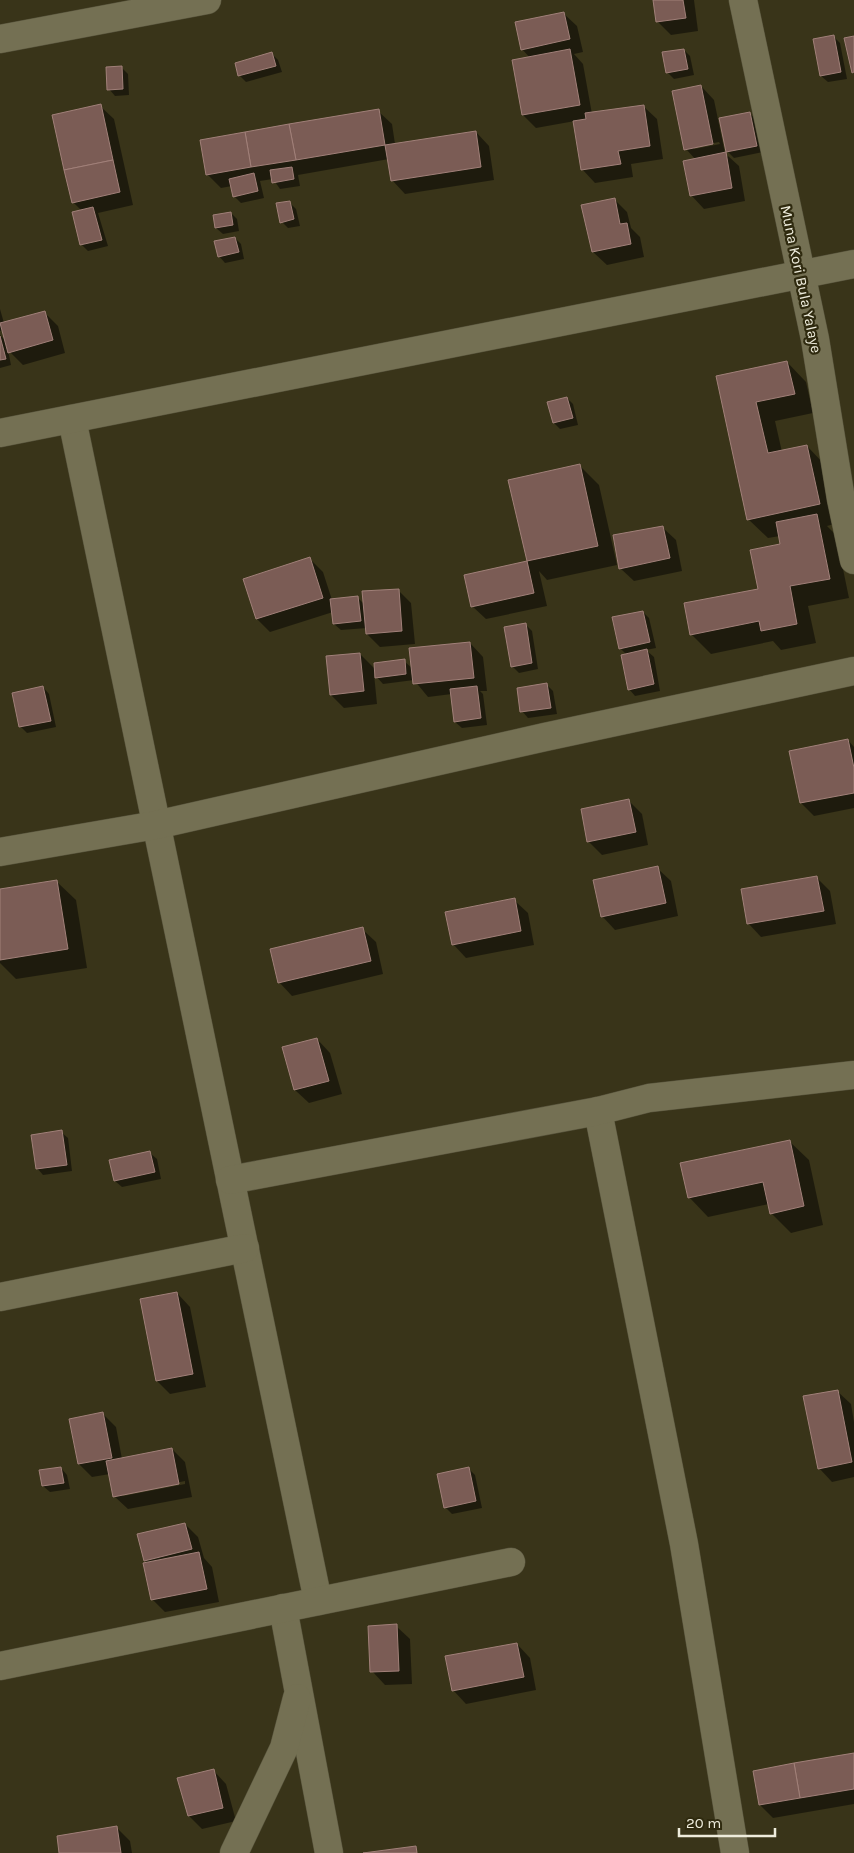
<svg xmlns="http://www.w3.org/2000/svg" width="854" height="1853" font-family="Karla,sans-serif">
<rect width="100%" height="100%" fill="#393419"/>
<!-- shadow -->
<g fill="#0007" fill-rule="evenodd">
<polygon points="654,0 694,0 698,31 671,35 658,22"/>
<polygon points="563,13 577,26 583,52 574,54 583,64 592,114 643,106 657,119 663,159 631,164 633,177 595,183 582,169 575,121 536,128 523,115 513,61 530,58 522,49"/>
<polygon points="834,37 840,43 847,79 828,82 821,76"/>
<polygon points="684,50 690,56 694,75 674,79 667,72"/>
<polygon points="272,54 278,60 282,72 246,82 239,75"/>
<polygon points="121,67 128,74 129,95 115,96 109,89"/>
<path d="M701,86L714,100L726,158L728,156L739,166L745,201L704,209L691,195L696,160L686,149ZM719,142L720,144L694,149V147Z"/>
<polygon points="100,106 114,119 133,205 98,213 108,246 88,251 81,244 82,211 73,202"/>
<polygon points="378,111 392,124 395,144 476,132 489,146 494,180 405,194 392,180 389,159 298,175 300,186 280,189 273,179 260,181 264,198 241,203 234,196 232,186 221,188 207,174"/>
<polygon points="750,114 757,120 763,152 734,158 727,151"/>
<polygon points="614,199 627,212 631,228 640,237 644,257 607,265 593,252 583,206"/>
<polygon points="289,202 296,209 300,226 288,228 282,222"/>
<polygon points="231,213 237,219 239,231 223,234 216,228"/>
<polygon points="235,238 241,244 244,259 225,263 219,256"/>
<polygon points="0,309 4,323 45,313 58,326 65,353 23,365 8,350 11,365 0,368 0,335 6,341 3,330 0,331"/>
<polygon points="787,362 806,382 813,413 775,421 782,452 807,446 826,466 838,523 827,526 836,535 849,598 808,606 816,643 781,650 773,641 711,654 691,634 760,590 781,545 780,536 768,538 748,519 718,377"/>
<polygon points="567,398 573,404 578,425 560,429 554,423 549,403"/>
<polygon points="580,466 599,485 617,565 547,580 539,571 547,606 486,619 472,606 465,576 528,562 510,481"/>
<polygon points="662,527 676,540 682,571 634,581 620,568"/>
<polygon points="310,559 323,572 332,600 357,597 365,605 398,590 411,603 415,644 380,647 367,634 367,628 341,630 334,624 333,612 270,632 257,619 244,580"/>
<polygon points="643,612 649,618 656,648 646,650 654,657 660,691 635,696 629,689 627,655 620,648"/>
<polygon points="525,624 532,631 538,669 519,673 512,666"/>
<polygon points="470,643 483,657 487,691 480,691 483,694 487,725 462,728 455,722 452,694 428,697 414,680 383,684 374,674 377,704 344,708 331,695 360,654 376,670 404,661 413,669"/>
<polygon points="547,685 553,691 557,714 528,718 522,711"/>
<polygon points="43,687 49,694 56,727 27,733 21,727 14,694"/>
<polygon points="848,740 854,747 854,808 814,816 801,803"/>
<polygon points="629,801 642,814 648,845 602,855 589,842"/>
<polygon points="657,868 671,881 678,916 615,930 602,916"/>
<polygon points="817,878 830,891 836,924 761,937 748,923"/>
<polygon points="56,881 76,900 87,968 16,979 0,963 0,890"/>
<polygon points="514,900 528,913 534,945 466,958 453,944"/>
<polygon points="362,929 376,942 383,974 292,996 279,982"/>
<polygon points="317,1039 330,1053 342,1094 309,1103 295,1090 284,1048"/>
<polygon points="61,1132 68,1138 72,1171 43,1175 37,1168"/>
<polygon points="789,1141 809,1160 823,1225 791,1233 771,1213 769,1204 708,1217 689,1197"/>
<polygon points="150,1153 157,1159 161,1179 122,1187 115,1181"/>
<polygon points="177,1293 190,1307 206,1387 170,1394 157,1381"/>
<polygon points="837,1391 851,1404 854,1422 854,1477 832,1482 819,1468"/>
<path d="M103,1414L116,1427L122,1459L172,1449L185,1462L192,1497L128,1509L114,1496L110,1474L92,1477L79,1464ZM185,1481V1484L123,1496V1494Z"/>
<polygon points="61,1468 67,1475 70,1489 50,1492 43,1486"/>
<polygon points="469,1469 475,1475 482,1508 452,1514 445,1507"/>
<polygon points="185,1524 198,1537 204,1558 212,1567 219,1602 165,1612 152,1599 148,1564 145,1560"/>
<polygon points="396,1626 410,1639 412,1684 385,1685 372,1671"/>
<polygon points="517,1644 530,1658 536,1690 466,1704 453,1690"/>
<polygon points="854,1754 854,1804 773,1818 760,1805"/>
<polygon points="213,1770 226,1784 236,1821 202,1829 189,1816"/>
<polygon points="117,1828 130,1841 132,1853 60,1853"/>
</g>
<!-- building -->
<g fill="#7b5c55" stroke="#a18079">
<polygon points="653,0 683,0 686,18 656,22"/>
<polygon points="564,12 570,39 521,50 515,22"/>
<polygon points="834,35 841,72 820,76 813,39"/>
<polygon points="854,36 854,72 852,73 844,38"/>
<polygon points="570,49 580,105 522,115 512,60"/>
<polygon points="684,49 688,69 666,73 662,52"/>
<polygon points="272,52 276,66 238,76 235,63"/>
<polygon points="122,66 123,89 107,90 106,67"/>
<polygon points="701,85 713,144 684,150 672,91"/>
<polygon points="101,104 113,160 64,170 52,115"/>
<polygon points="644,105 650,146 618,151 621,164 581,170 573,121 586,119 585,113"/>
<polygon points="379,109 385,145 296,160 289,124"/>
<polygon points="750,112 757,146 726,152 719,118"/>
<polygon points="289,124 296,160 251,167 245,132"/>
<polygon points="476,131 481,167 391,181 385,145"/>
<polygon points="245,132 251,167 206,175 200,140"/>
<polygon points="726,152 732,188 690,196 683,161"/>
<polygon points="113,160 120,192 72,203 64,170"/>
<polygon points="292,167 294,179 272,183 270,170"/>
<polygon points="254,173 258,191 233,197 229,179"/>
<polygon points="615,198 620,224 627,223 631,244 592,252 581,205"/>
<polygon points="290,201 294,219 280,223 276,203"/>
<polygon points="93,207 102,240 80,245 72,212"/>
<polygon points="231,212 233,225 215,228 213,215"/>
<polygon points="235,237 239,252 218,257 214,241"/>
<polygon points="45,311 53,340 8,353 0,323"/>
<polygon points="0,336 6,359 0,360"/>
<polygon points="787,361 795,394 756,402 768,453 807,445 820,504 747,520 716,376"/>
<polygon points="567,397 573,418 553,423 547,402"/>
<polygon points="580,464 598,546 527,561 508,480"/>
<polygon points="817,514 830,579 790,586 797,624 761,631 759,621 690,635 684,603 758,589 750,550 780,544 776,522"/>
<polygon points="663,526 670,558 619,569 613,535"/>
<polygon points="310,557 323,598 256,619 243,579"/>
<polygon points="527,561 534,593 471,607 464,575"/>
<polygon points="399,589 402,631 366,634 362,591"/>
<polygon points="358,596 361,621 333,624 330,599"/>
<polygon points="643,611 650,642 619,649 612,617"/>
<polygon points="526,623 532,663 511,667 504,627"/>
<polygon points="470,642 474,678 413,684 409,648"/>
<polygon points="647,649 654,684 628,690 621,655"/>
<polygon points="360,653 364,691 330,695 326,656"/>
<polygon points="405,659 406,674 375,678 374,663"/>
<polygon points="547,683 551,708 520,712 517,688"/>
<polygon points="43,686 51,721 19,727 12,693"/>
<polygon points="477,686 481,718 454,722 450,689"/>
<polygon points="848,739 854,768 854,793 800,803 789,751"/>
<polygon points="629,799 636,832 587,842 581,809"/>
<polygon points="658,866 666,903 601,917 593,880"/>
<polygon points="817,876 824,911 747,924 741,889"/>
<polygon points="57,880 68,949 0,960 0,889"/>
<polygon points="515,898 521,931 452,945 445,912"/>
<polygon points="363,927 371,961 278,983 270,949"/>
<polygon points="317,1038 329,1081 294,1090 282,1047"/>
<polygon points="62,1130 67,1165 36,1169 31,1135"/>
<polygon points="790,1140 804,1206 770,1214 763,1182 688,1198 680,1163"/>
<polygon points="150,1151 155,1172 114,1181 109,1160"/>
<polygon points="177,1292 193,1374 156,1381 140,1299"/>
<polygon points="838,1390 852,1462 818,1469 803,1396"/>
<polygon points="103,1412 112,1458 78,1464 69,1419"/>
<polygon points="172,1448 179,1484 113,1497 106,1461"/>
<polygon points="61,1467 64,1483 42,1486 39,1470"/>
<polygon points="469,1467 476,1501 444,1508 437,1474"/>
<polygon points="185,1523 192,1549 144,1561 137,1534"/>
<polygon points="199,1552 207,1589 151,1600 143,1563"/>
<polygon points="397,1624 399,1671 370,1672 368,1626"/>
<polygon points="517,1643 524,1677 452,1691 445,1656"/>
<polygon points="854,1753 854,1789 800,1798 794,1763"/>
<polygon points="794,1763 800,1798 759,1805 753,1771"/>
<polygon points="214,1769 223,1808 188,1816 177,1778"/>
<polygon points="117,1826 121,1853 59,1853 57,1836"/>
<polygon points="416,1846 417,1853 363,1853"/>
</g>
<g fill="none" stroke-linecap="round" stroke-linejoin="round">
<defs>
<g id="street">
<polyline points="743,0 815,339 841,499 854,560"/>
<polyline points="0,39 207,0"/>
<polyline points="72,419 318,1601"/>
<polyline points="0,433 854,264"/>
<polyline points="0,852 156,825 545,737 854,671"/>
<polyline points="598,1111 684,1544 735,1853"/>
<polyline points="230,1180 598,1111 649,1098 854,1075"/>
<polyline points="0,1297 245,1248"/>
<polyline points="283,1608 329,1853"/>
<polyline points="0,1666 511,1562"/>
<polyline points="234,1853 284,1748 297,1698"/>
</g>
</defs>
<!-- street casing -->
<use href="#street" stroke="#56523b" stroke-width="29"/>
<!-- street -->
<use href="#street" stroke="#747053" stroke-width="28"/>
</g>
<g text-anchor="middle" stroke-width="4.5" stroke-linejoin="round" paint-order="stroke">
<!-- street labels -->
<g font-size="15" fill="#eeecdc" stroke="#2f2a0f">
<text transform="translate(801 279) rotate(78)" y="5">Muna Kori Bula Yalaye</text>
</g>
</g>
<!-- scale -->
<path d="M679 1828v8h96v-8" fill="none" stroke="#eeecdc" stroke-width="2.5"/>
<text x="686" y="1828" font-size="15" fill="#eeecdc" stroke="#2f2a0f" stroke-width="4" paint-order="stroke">20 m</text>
</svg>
